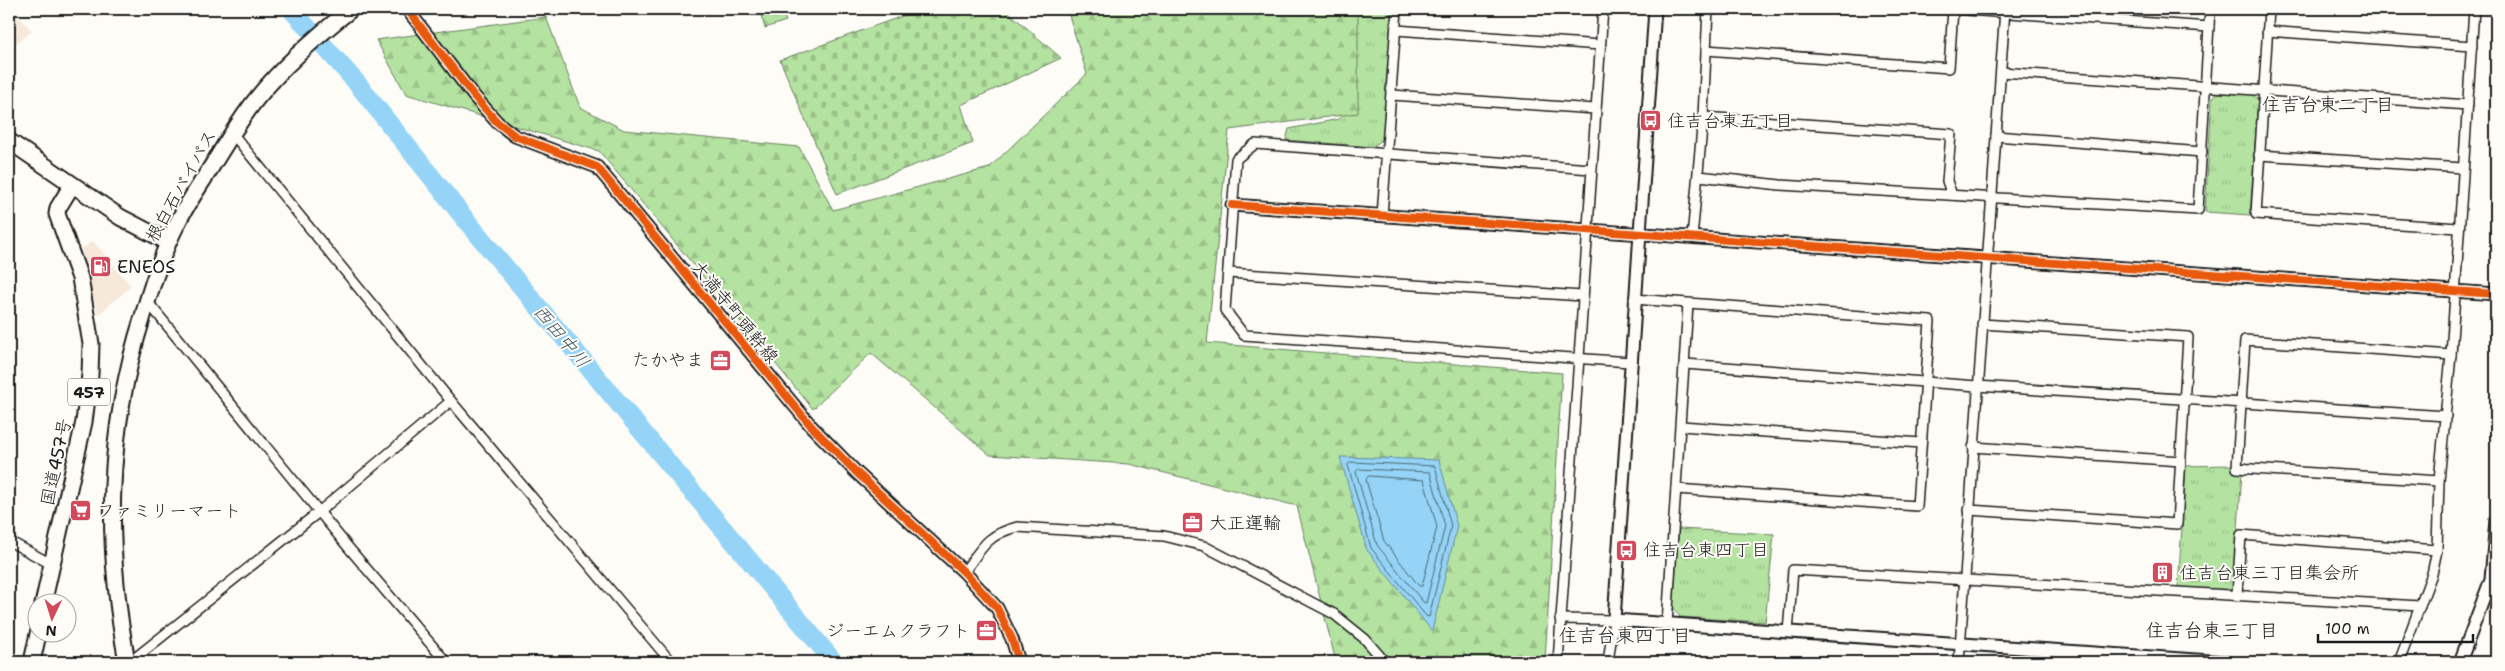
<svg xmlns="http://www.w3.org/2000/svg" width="2505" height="671" font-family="'Shantell Sans','Klee One',sans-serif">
<defs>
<pattern id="grass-tufts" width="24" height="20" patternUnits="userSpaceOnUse" patternTransform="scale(1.25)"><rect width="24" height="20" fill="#b4e2a0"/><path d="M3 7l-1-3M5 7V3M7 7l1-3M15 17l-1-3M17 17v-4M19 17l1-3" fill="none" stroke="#9ac189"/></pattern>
<pattern id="forest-firs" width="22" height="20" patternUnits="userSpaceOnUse" patternTransform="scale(1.25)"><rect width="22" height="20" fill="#b4e2a0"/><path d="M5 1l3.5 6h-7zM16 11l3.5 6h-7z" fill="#9ac189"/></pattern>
<pattern id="cemetery-stones" width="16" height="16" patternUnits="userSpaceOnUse" patternTransform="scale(1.25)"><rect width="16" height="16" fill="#b4e2a0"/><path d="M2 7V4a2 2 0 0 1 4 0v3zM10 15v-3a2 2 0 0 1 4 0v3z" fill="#9ac189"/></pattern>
</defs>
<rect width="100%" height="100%" fill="#fdfcf7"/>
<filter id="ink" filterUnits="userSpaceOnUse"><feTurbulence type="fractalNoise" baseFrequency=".02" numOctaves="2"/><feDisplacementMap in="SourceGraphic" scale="10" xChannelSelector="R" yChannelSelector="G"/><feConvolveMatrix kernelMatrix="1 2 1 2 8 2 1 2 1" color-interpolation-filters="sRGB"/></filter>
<g filter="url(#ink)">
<!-- built -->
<g fill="#f6e9da">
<polygon points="9,9 12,9 32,31 9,49"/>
<polygon points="93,241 131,286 98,315 81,249"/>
</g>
<!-- grass -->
<g fill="url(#grass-tufts)" stroke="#687f5e">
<polygon points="1348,9 1394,9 1383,139 1373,147 1286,140 1289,129 1339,119 1347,65"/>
<polygon points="2217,93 2251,94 2258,100 2250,215 2205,212 2212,99"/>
<polygon points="2231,465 2234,470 2242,471 2234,586 2228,590 2178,587 2186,466"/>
<polygon points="1679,529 1774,534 1765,622 1680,617 1673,607"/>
</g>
<!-- forest -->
<polygon fill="url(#forest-firs)" stroke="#687f5e" points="1067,9 1358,9 1358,113 1229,130 1207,343 1562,373 1545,662 1336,662 1297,506 1129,464 990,455 871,353 813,409 599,151 406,94 376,40 546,17 580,107 624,130 799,147 833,210 989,168 1087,74"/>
<!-- cemetery -->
<g fill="url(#cemetery-stones)" stroke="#687f5e">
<polygon points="759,9 781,9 786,21 765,28"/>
<polygon points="922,9 1005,9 1061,58 961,105 973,143 837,194 780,60"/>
</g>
<!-- water -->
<polygon fill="#95d4f6" stroke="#658a9f" points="1340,457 1439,460 1457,526 1432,631 1367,550"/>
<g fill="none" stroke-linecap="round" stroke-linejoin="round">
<!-- shore -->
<g stroke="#4c6673" stroke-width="1">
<polygon points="1351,462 1435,466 1451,526 1429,617 1426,616 1371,548 1348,465"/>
<polygon points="1359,469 1430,472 1445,526 1426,603 1423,602 1377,545 1356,472"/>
<polygon points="1369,476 1424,480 1437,527 1422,586 1419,586 1384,541 1366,480"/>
</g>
<!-- river -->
<polyline stroke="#95d4f6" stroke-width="19" points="291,9 356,82 465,219 834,662"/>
<defs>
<g id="street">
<polyline points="1953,9 2209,27"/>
<polyline points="2269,9 2256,214 2458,228"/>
<polyline points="1396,30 1600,45"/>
<polyline points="2267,31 2472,46"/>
<polyline points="1706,50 1949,68 1953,9"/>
<polyline points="2001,72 2468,105"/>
<polyline points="1392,95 1595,109"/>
<polyline points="1703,117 1951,134 1947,181 1952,195"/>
<polyline points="232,133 451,401 671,662"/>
<polyline points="1996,136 2202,152"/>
<polyline points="2259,155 2463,168"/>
<polyline points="1591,169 1255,144 1236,159 1225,310 1244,335 1630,362"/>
<polyline points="1699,176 1780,185 2198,210 2210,9"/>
<polyline points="1382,216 1397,9"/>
<polyline points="1692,238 1703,117 1708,9"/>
<polyline points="1228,273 1582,296"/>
<polyline points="1634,299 1930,321 1917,506 1676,489"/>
<polyline points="147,301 348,547 446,662"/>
<polyline points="1685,364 1977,386 2446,416"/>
<polyline points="1681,426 1921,443"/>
<polyline points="1973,447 2181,461"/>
<polyline points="2439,481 2237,468 2245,340 2451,355"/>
<polyline points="1969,510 2177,524 2188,337 1982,324"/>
<polyline points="9,541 51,564"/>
<path d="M964,572C982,548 986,535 1017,527L1164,536L1204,546L1334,614L1365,639L1385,662"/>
<polyline points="2237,595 2241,535 2437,550"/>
<polyline points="1560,619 1614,620 1608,662"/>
<polyline points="1667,624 1688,304"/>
<polyline points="1788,632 1793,570 2420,606"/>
<polyline points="130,662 320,511 451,401"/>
<polyline points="1558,662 1603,9"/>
<polyline points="1959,662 2005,9"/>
<polyline points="2399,662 2432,574 2437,550 2439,481 2451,355 2474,9"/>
</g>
<g id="secondary">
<polyline points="407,9 473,95 497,122 515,136 597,167 812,427 856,472 964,572 997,608 1012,639 1019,662"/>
<polyline points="1655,9 1614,620 2225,662"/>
<polyline points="1232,205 2496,294"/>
<polyline points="2460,662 2491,579 2496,520"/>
</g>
<g id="highway">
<polyline points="9,141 120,217 168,242"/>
<polyline points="43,604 84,422 90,375 91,344 80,278 57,214 58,208 72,185"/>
<polyline points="32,662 38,634"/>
<path d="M127,662C105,542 106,433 143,316C152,284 162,253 177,224C186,205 199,187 210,169C225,145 240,119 258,97C285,64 318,35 351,9"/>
</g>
</defs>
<!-- street casing -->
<use href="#street" stroke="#1c1c1c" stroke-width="12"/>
<!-- secondary casing -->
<use href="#secondary" stroke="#1c1c1c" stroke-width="15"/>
<!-- highway casing -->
<use href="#highway" stroke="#1c1c1c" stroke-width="19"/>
<!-- street -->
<use href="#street" stroke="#fdfcf7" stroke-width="9"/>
<!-- secondary -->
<use href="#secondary" stroke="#fdfcf7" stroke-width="11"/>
<!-- highway -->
<use href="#highway" stroke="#fdfcf7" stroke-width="15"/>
<defs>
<g id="cycleway">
<polyline points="407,9 473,95 497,122 515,136 597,167 812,427 856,472 964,572 997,608 1012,639 1019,662"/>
<polyline points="1232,205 2496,294"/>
</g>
</defs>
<!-- cycleway casing -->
<use href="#cycleway" stroke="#fdfcf7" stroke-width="11"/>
<!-- cycleway -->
<use href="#cycleway" stroke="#e8590c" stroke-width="8"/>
</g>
</g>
<!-- icons -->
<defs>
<symbol id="bus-square" viewBox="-11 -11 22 22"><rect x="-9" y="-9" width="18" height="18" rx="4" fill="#d1495b" stroke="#fdfcf7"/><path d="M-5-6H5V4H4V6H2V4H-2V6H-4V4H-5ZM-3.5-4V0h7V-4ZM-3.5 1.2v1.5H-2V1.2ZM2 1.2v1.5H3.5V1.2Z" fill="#fff"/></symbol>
<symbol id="fuel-square" viewBox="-11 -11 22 22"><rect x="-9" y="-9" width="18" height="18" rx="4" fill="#d1495b" stroke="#fdfcf7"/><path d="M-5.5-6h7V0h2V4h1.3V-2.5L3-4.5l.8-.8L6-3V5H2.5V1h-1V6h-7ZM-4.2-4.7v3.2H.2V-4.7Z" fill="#fff"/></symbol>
<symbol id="office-square" viewBox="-11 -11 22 22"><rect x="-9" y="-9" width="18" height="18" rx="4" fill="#d1495b" stroke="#fdfcf7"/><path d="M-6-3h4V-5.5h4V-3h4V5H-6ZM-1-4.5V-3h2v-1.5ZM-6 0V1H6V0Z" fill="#fff"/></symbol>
<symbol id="supermarket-square" viewBox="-11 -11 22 22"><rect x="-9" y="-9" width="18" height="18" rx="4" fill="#d1495b" stroke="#fdfcf7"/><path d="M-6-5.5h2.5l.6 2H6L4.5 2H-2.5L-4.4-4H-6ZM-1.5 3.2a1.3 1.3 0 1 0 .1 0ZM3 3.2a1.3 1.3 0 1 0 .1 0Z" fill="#fff"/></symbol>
<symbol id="building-square" viewBox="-11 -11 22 22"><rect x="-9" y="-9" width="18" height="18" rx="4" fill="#d1495b" stroke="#fdfcf7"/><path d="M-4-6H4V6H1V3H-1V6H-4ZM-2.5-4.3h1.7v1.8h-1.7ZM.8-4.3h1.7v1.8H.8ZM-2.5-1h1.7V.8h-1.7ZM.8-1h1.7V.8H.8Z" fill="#fff"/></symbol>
</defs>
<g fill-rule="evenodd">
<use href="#bus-square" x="1638" y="108" width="25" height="25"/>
<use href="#fuel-square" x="88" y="254" width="25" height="25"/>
<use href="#office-square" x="708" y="348" width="25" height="25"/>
<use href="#supermarket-square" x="68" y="498" width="25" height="25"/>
<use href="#office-square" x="1180" y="510" width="25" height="25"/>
<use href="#bus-square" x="1614" y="538" width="25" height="25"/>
<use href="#building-square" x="2150" y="560" width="25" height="25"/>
<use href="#office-square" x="974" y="618" width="25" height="25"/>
</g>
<g text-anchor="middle" stroke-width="4" stroke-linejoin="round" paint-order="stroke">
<!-- shield labels -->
<rect fill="#fdfcf7" stroke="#605f5e" stroke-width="1" x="68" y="378.5" width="42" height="27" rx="4"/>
<g font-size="16" font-weight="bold" fill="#1c1c1c">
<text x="89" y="398">457</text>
</g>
<!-- poi labels -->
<g font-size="18" fill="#1c1c1c" stroke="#fdfcf7" text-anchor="start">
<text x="1667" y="127">住吉台東五丁目</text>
<text x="117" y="273">ENEOS</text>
<text x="704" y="366" text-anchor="end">たかやま</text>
<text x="97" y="517">ファミリーマート</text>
<text x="1209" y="529">大正運輸</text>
<text x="1643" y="556">住吉台東四丁目</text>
<text x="2179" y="579">住吉台東三丁目集会所</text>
<text x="970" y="637" text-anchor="end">ジーエムクラフト</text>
</g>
<!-- street labels -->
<g font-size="18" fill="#1c1c1c" stroke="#fdfcf7">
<text transform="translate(181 186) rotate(-61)" y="6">根白石バイパス</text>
<text transform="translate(735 312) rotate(51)" y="6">大満寺町頭幹線</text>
<text transform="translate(56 462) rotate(-78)" y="6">国道457号</text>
</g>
<!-- neighbourhood labels -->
<g font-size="19" fill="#1c1c1c" stroke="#fdfcf7">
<text x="2328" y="111">住吉台東二丁目</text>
<text x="2212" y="637">住吉台東三丁目</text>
<text x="1625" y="642">住吉台東四丁目</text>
</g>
<!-- water labels -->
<g font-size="19" font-style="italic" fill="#465c68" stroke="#fdfcf7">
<text transform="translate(562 336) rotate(50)" y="7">西田中川</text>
</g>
</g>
<!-- margin -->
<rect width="2505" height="671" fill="none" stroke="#fdfcf7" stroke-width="30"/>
<rect x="15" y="15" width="2475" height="641" fill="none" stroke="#1c1c1c" stroke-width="2" filter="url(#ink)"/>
<!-- north arrow -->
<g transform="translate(52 618) rotate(184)"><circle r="24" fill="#fdfcf7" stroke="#a3a29f"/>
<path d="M0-4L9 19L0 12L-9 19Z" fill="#d1495b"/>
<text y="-8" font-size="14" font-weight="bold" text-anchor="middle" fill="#1c1c1c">N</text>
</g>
<!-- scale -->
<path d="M2318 634v8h155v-8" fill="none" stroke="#1c1c1c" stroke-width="2.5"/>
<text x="2325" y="634" font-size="15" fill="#1c1c1c" stroke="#fdfcf7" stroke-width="4" paint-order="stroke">100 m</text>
</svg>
